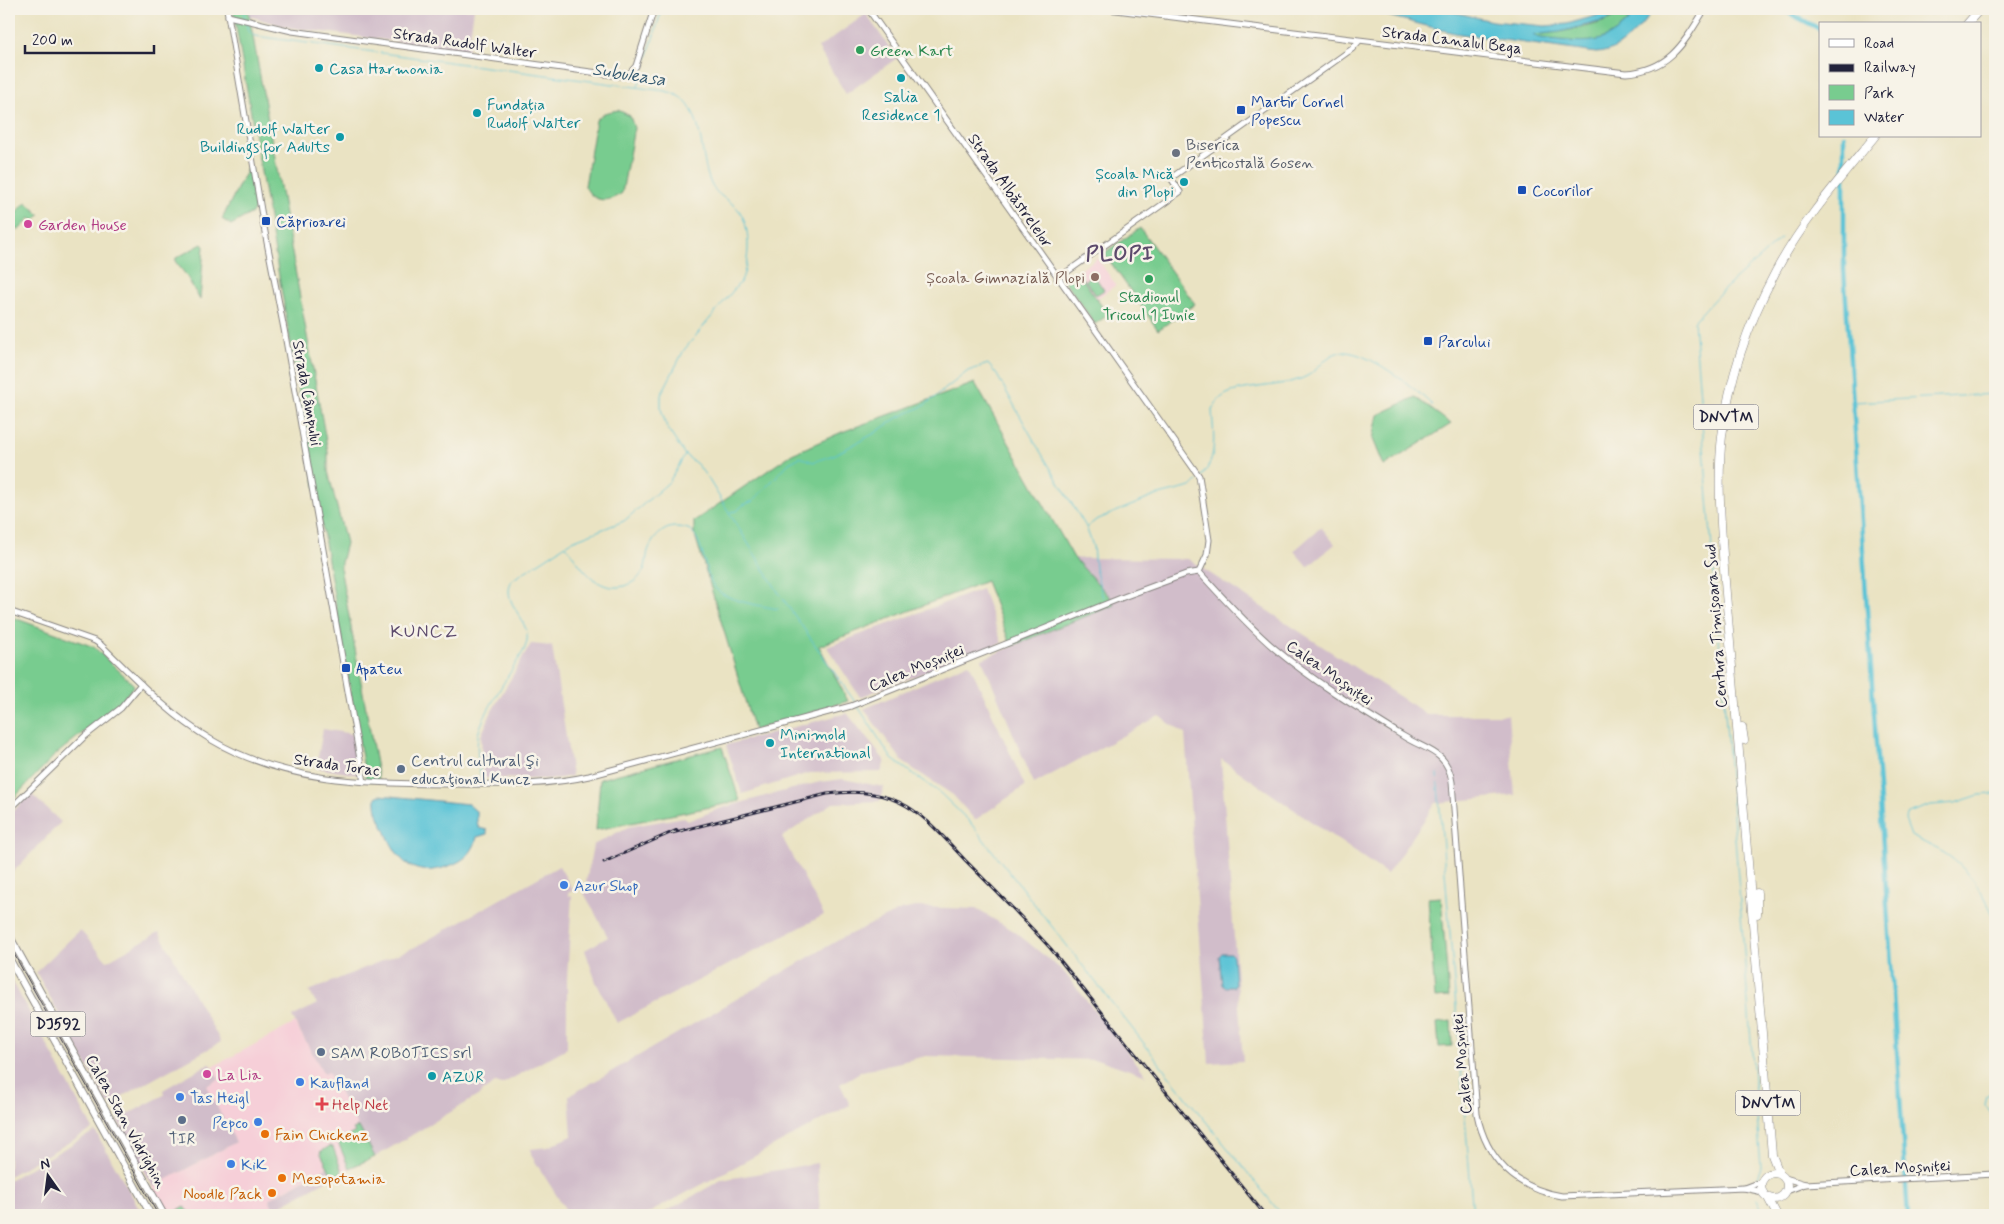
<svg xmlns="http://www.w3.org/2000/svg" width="2004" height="1224" font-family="Mynerve,sans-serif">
<rect width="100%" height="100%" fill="#f7f3e8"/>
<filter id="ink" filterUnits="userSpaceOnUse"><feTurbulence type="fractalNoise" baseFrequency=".02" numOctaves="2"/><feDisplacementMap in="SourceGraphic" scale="10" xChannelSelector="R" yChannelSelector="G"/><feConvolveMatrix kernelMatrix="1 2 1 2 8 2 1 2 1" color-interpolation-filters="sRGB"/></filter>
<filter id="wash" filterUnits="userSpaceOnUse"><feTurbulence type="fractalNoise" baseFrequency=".0096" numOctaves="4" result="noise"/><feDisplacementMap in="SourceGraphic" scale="20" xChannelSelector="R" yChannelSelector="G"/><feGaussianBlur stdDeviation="1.12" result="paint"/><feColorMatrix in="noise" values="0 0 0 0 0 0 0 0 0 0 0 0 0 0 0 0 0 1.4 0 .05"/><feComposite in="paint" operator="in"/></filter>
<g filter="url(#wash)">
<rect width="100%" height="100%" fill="#eae3c3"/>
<!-- built -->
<g fill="#f6cfd8">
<polygon points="1097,258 1116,285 1096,299 1077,272"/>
<polygon points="295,1023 324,1073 328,1071 375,1157 333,1177 327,1167 269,1199 274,1209 262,1215 169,1215 153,1187 236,1142 206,1086 219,1079 212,1067"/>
</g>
<!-- industrial -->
<g fill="#d1bdca">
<polygon points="248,9 474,9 468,51 287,27 249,16"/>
<polygon points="866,14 897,58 846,94 818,48"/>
<polygon points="1321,527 1335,544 1308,567 1294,551"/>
<polygon points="1074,558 1188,559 1428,715 1508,715 1515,795 1436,803 1387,874 1221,759 1243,1061 1209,1063 1185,734 1159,716 1034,784 982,659 1114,605 1111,598"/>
<polygon points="982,589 1002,643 860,697 827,647"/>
<polygon points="531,644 552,646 572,776 554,779 483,778 481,736 492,711"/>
<polygon points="969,663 1025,786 975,820 953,795 903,762 864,709"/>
<polygon points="847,713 885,761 881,772 809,773 742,794 726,745"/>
<polygon points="323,729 352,734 360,775 316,768"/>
<polygon points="843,779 884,787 880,801 833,803 782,837 824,915 617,1023 596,982 585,950 608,937 584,893 593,845 628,827 684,817 687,821 719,809 769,795 820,782"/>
<polygon points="30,793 61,822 9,876 9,816"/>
<polygon points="559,866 573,890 568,892 569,896 572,895 567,979 567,1048 502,1084 495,1083 483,1091 481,1094 375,1157 328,1072 324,1074 292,1017 317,1004 309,991 415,947"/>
<polygon points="916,907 976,909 1014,931 1063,971 1147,1076 1100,1060 926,1056 862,1071 840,1084 850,1105 645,1215 569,1215 531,1155 531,1149 548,1147 572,1136 569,1096 842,938 901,910"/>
<polygon points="80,930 107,961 159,932 221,1042 108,1104 36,972"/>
<polygon points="9,975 93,1129 9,1176"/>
<polygon points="210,1063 219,1079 206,1086 236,1142 153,1187 117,1120 164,1095 163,1090"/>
<polygon points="95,1131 143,1215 9,1215 9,1180"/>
<polygon points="817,1163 820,1215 660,1215 721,1180"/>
<polygon points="328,1167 333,1177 274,1209 269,1199"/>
</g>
<!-- green -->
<g fill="#78cc8f" stroke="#4d7765">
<polygon points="233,9 248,9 328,452 328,471 346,543 340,567 379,780 366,781"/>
<path d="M1627,9H1641C1629,19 1618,32 1604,39C1587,47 1551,40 1533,37L1534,34C1561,32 1606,27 1627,9Z"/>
<path d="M618,110L630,116L634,128L622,193C608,203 593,203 585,186L596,120L604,113Z"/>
<polygon points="248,167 255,209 252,213 231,225 222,219"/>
<polygon points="26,202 40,215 34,221 30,218 19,230 16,228 11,233 9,231 9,221"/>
<polygon points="1140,228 1195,304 1158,330 1104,253"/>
<polygon points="202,244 204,246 200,300 186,275 175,261 176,258"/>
<polygon points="1077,271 1108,315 1095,324 1064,280"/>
<polygon points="1093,274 1104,290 1096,295 1085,280"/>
<polygon points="975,383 1074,558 1111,598 1114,605 1011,646 986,581 819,646 848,701 754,730 694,532 694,521 792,454 842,432"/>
<polygon points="1415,397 1451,424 1384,466 1373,439 1378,415"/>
<polygon points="9,616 94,647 134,685 122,701 54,756 9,803"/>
<polygon points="722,747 740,801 596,830 600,779"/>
<polygon points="1441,897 1449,997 1435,998 1428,898"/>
<polygon points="1451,1021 1452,1046 1439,1047 1437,1023"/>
<polygon points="359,1127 375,1157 349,1168 338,1142 355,1132 353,1129"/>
<polygon points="330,1146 333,1147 342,1172 333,1177 320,1152"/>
<polygon points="185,1206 190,1215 171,1215 171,1214"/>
</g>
<!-- water -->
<g fill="#5ac3d6" stroke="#3e7288">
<path d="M1361,9H1440L1492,21L1545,26L1567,24L1620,9H1627L1607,20L1560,32L1533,35C1539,39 1551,39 1559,40C1604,45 1609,39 1641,9H1654C1640,28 1621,52 1596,53L1454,33Z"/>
<path d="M380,795L468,804L477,812V822L479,828L487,830V834L477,837C474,852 464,861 449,866C413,879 398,862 385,830C380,819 375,811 376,797Z"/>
<polygon points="1222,953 1230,953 1233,956 1235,985 1234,987 1225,987 1222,985 1219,956"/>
</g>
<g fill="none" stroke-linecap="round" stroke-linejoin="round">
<!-- stream -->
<g stroke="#5ac3d6" stroke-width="1">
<polyline points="243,9 245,18"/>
<path d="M246,22L248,31L255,36L665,91C707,99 697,153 711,184C716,195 729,200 737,208C752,224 750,262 741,281L684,350L661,395V409L667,428L685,455L697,464L709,480L780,595"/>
<polyline points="638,87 662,9"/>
<polyline points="1854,402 1995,394"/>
<path d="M1201,477C1219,457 1213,433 1212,409C1215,405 1218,400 1222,397C1236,385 1286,388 1307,376C1321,369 1326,352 1344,352C1369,352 1414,387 1432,405"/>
<polyline points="730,512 737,511 743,505 753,501 789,463 800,457 813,462 836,454 875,433 895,419 925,405 968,371 988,364 997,375 1037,446 1086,527 1093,546 1095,568 1103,598"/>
<polyline points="1087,527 1096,520 1155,496 1191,487 1197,481"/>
<path d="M566,546C581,566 596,593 624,586C632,583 638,580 642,573C647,566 646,558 648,551C652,539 663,527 675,527C680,527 687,528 690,530C705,541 703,575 716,589C727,601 762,606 778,609"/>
<polyline points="783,599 855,702"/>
<polyline points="857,705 892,759 940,793 969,821 1190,1102 1282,1215"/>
<polyline points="1437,774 1473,1215"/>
<path d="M481,779C479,765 476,750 478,736C480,717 513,669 524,650C526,645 528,639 527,634C524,615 501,600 512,580L572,541L624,521L669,482L685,455"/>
<path d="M1995,794L1979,795L1955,803L1931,805L1908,813L1905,820L1911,836C1920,841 1930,845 1939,850C1967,865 1983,892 1995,919"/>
<polyline points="1995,1091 1987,1095 1985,1105 1995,1119"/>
<polyline points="1756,1180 1761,1167 1694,321 1717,296 1781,238"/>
<polyline points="1757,1199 1764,1215"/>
</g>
<!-- canal -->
<g stroke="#5ac3d6" stroke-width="4.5">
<polyline points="1781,9 1820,29"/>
<polyline points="1844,136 1844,270 1908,1215"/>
</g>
</g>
</g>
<g filter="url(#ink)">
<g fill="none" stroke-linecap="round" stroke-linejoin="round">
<defs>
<g id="minor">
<polyline points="227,9 263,222 284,329 364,782"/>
<polyline points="868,9 1199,476 1209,540 1207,555 1199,572"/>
<path d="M1108,9L1626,73C1670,70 1684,43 1705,9"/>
<polyline points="228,16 292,31 620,76 630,73 636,66 654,9"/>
<polyline points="1057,279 1180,192 1171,178 1352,49 1359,41"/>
<path d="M9,611L95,641L101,645C135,678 169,715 210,739C282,782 364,784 446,784C494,784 541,787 589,776L851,706L1126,596L1186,574L1199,572C1223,598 1247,625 1274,648C1313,681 1359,709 1403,736C1425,750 1448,751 1452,782L1477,1114C1486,1159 1516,1189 1562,1196L1744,1188L1763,1192"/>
<polyline points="9,810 84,737 121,708 141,684"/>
<polyline points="1785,1178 1805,1184"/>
<polyline points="1745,1188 1761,1182"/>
<polyline points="1787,1191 1805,1184 1995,1174"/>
</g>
<g id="major">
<polyline points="9,935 164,1215"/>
<polyline points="9,958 151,1215"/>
</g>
<g id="highway">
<polyline points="1967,24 1980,9"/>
<polyline points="1742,727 1744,740"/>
<polyline points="1757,914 1757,893"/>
<circle cx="1774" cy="1186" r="13"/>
<path d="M1779,1173L1772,1155L1724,569C1721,525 1717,480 1722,436C1729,379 1749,321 1776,271C1802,222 1840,179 1875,136"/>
<polyline points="1768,1198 1777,1215"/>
</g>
</defs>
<!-- minor casing -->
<use href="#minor" stroke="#86827f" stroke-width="7"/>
<!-- major casing -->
<use href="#major" stroke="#86827f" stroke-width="8"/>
<!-- highway casing -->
<use href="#highway" stroke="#86827f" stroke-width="9"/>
<!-- minor -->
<use href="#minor" stroke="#fff" stroke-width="5"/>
<!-- major -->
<use href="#major" stroke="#fff" stroke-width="6"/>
<!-- highway -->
<use href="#highway" stroke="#fff" stroke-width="8"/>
<!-- tram -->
<polyline stroke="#22223b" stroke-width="1" points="9,945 158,1215"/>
<defs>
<g id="rail">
<path d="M672,833L827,794C852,791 876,791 899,802C925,814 945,839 965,860C994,889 1023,918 1051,949L1265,1215"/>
<polyline points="604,862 677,830"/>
</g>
</defs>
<!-- rail casing -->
<use href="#rail" stroke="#22223b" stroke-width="3"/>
<!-- rail -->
<use href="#rail" stroke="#f7f3e8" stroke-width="1" stroke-dasharray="4" stroke-linecap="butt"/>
</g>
</g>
<!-- markers -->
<g fill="#2e9e5b" stroke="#f7f3e8" stroke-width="2">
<circle cx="860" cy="50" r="5"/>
<circle cx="1149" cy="279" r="5"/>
</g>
<g fill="#0f9aa8" stroke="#f7f3e8" stroke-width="2">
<circle cx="319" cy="68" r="5"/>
<circle cx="901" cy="78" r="5"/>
<circle cx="477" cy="113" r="5"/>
<circle cx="340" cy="137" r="5"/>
<circle cx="1184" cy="182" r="5"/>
<circle cx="770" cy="743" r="5"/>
<circle cx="432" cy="1076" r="5"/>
</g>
<g fill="#1a4fb4" stroke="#f7f3e8" stroke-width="2">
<rect x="1236" y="105" width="10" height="10" rx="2.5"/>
<rect x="1517" y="185" width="10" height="10" rx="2.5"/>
<rect x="261" y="216" width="10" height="10" rx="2.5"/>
<rect x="1423" y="336" width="10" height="10" rx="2.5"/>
<rect x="341" y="663" width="10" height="10" rx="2.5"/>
</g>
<circle fill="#6b7280" stroke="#f7f3e8" stroke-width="2" cx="1176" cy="153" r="5"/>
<g fill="#d1479c" stroke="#f7f3e8" stroke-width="2">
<circle cx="28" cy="224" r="5"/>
<circle cx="207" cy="1074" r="5"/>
</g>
<circle fill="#8d6e63" stroke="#f7f3e8" stroke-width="2" cx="1095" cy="277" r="5"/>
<g fill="#5c6f8a" stroke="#f7f3e8" stroke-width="2">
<circle cx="401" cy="769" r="5"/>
<circle cx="321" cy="1052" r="5"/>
<circle cx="182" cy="1120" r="5"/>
</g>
<g fill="#3f7fe0" stroke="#f7f3e8" stroke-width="2">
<circle cx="564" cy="885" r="5"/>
<circle cx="300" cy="1082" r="5"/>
<circle cx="180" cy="1097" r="5"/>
<circle cx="258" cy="1122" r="5"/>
<circle cx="231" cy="1164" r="5"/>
</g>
<path fill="#e0444e" stroke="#f7f3e8" stroke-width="2" d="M319.5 1096.5h5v5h5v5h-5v5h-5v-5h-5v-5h5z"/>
<g fill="#e8710a" stroke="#f7f3e8" stroke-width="2">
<circle cx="265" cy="1134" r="5"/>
<circle cx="282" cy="1178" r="5"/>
<circle cx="272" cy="1193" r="5"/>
</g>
<g text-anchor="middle" stroke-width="5" stroke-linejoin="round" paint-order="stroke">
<!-- shield labels -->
<g fill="#f7f3e8" stroke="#62616f" stroke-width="1">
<rect x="1693.5" y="404.5" width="65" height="25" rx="4"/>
<rect x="30.5" y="1011.5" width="55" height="25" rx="4"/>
<rect x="1735.5" y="1090.5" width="65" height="25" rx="4"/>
</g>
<g font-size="15" font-weight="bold" fill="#22223b">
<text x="1726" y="422">DNVTM</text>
<text x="58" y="1029">DJ592</text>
<text x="1768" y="1108">DNVTM</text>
</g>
<!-- street labels -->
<g font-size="16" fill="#22223b" stroke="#f7f3e8">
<text transform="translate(1452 39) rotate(7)" y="6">Strada Canalul Bega</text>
<text transform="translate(465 42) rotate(8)" y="6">Strada Rudolf Walter</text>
<text transform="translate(1011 190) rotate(55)" y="6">Strada Albăstrelelor</text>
<text transform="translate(308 393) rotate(80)" y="6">Strada Câmpului</text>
<text transform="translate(1715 626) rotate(-94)" y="6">Centura Timișoara Sud</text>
<text transform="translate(916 667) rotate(-22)" y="6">Calea Moșniței</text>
<text transform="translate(1330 672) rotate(35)" y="6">Calea Moșniței</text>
<text transform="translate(337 764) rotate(8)" y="6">Strada Torac</text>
<text transform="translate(1461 1064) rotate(-95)" y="6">Calea Moșniței</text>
<text transform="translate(127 1121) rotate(61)" y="6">Calea Stan Vidrighin</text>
<text transform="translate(1900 1167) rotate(-3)" y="6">Calea Moșniței</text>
</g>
<!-- leisure labels -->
<g font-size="16" fill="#27864d" stroke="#f7f3e8" text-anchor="start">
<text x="870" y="56">Green Kart</text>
<text x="1149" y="302" text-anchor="middle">Stadionul<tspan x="1149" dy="18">Tricoul 1 Iunie</tspan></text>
</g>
<!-- culture labels -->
<g font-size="16" fill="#0d838f" stroke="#f7f3e8" text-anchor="start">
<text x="329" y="74">Casa Harmonia</text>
<text x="901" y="102" text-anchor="middle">Salia<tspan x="901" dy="18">Residence 1</tspan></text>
<text x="487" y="110">Fundația<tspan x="487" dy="18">Rudolf Walter</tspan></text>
<text x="330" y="134" text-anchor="end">Rudolf Walter<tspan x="330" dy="18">Buildings for Adults</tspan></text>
<text x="1174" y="179" text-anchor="end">Școala Mică<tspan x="1174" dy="18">din Plopi</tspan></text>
<text x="780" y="740">Minimold<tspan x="780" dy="18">International</tspan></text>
<text x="442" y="1082">AZUR</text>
</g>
<!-- transit labels -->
<g font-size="16" fill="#164399" stroke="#f7f3e8" text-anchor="start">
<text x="1251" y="107">Martir Cornel<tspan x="1251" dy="18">Popescu</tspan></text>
<text x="1532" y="196">Cocorilor</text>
<text x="276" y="227">Căprioarei</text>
<text x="1438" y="347">Parcului</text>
<text x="356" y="674">Apateu</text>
</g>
<!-- worship labels -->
<g font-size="16" fill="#5b616d" stroke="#f7f3e8" text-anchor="start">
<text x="1186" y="150">Biserica<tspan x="1186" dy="18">Penticostală Gosen</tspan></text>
</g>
<!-- hotel labels -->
<g font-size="16" fill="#b23c85" stroke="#f7f3e8" text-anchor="start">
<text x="38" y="230">Garden House</text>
<text x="217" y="1080">La Lia</text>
</g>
<!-- education labels -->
<g font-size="16" fill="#785e54" stroke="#f7f3e8" text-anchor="end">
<text x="1085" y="283">Școala Gimnazială Plopi</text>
</g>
<!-- service labels -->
<g font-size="16" fill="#4e5e75" stroke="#f7f3e8" text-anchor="start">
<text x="411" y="766">Centrul cultural şi<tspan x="411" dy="18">educaţional Kuncz</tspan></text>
<text x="331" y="1058">SAM ROBOTICS srl</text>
<text x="182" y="1144" text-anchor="middle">TIR</text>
</g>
<!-- shop labels -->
<g font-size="16" fill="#366cbe" stroke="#f7f3e8" text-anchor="start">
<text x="574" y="891">Azur Shop</text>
<text x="310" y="1088">Kaufland</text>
<text x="190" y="1103">Tas Heigl</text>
<text x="248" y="1128" text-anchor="end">Pepco</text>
<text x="241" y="1170">KiK</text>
</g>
<!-- health labels -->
<g font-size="16" fill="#be3a42" stroke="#f7f3e8" text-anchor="start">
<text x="332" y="1110">Help Net</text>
</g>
<!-- food labels -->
<g font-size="16" fill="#c56008" stroke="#f7f3e8" text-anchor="start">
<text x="275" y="1140">Fain Chickenz</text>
<text x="292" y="1184">Mesopotamia</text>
<text x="262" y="1199" text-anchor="end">Noodle Pack</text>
</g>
<!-- water labels -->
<g font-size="18" font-style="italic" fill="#365a71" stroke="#f7f3e8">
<text transform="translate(629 74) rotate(9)" y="6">Subuleasa</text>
</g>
<!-- neighbourhood labels -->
<g font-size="18" letter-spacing="1" fill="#5c4a6c" stroke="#f7f3e8">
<text x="424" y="637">KUNCZ</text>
</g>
<!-- district labels -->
<g font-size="21" font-weight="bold" letter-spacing="1" fill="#5c4a6c" stroke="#f7f3e8">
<text x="1120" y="260">PLOPI</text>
</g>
</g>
<!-- margin -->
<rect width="2004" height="1224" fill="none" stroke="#f7f3e8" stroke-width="30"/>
<!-- legend -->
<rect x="1819" y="22" width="162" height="115" fill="#f7f3e8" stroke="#a29fa3"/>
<rect x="1829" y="39" width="25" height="8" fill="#ffffff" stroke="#a29fa3"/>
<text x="1864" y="48" font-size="15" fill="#22223b">Road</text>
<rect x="1829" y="64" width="25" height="8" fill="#22223b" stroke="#a29fa3"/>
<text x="1864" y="72" font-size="15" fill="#22223b">Railway</text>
<rect x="1829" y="85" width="25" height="15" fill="#78cc8f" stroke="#a29fa3"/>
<text x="1864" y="98" font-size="15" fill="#22223b">Park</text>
<rect x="1829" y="110" width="25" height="15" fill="#5ac3d6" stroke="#a29fa3"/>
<text x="1864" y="122" font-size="15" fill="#22223b">Water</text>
<!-- north arrow -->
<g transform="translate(48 1176) rotate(346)" stroke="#f7f3e8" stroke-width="4" paint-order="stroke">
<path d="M0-4L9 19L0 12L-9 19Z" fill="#22223b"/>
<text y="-8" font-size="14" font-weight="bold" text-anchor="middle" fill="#22223b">N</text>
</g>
<!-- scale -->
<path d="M25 45v8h129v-8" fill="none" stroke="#22223b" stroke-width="2.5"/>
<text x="32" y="45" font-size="15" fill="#22223b" stroke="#f7f3e8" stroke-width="4" paint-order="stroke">200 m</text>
</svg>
